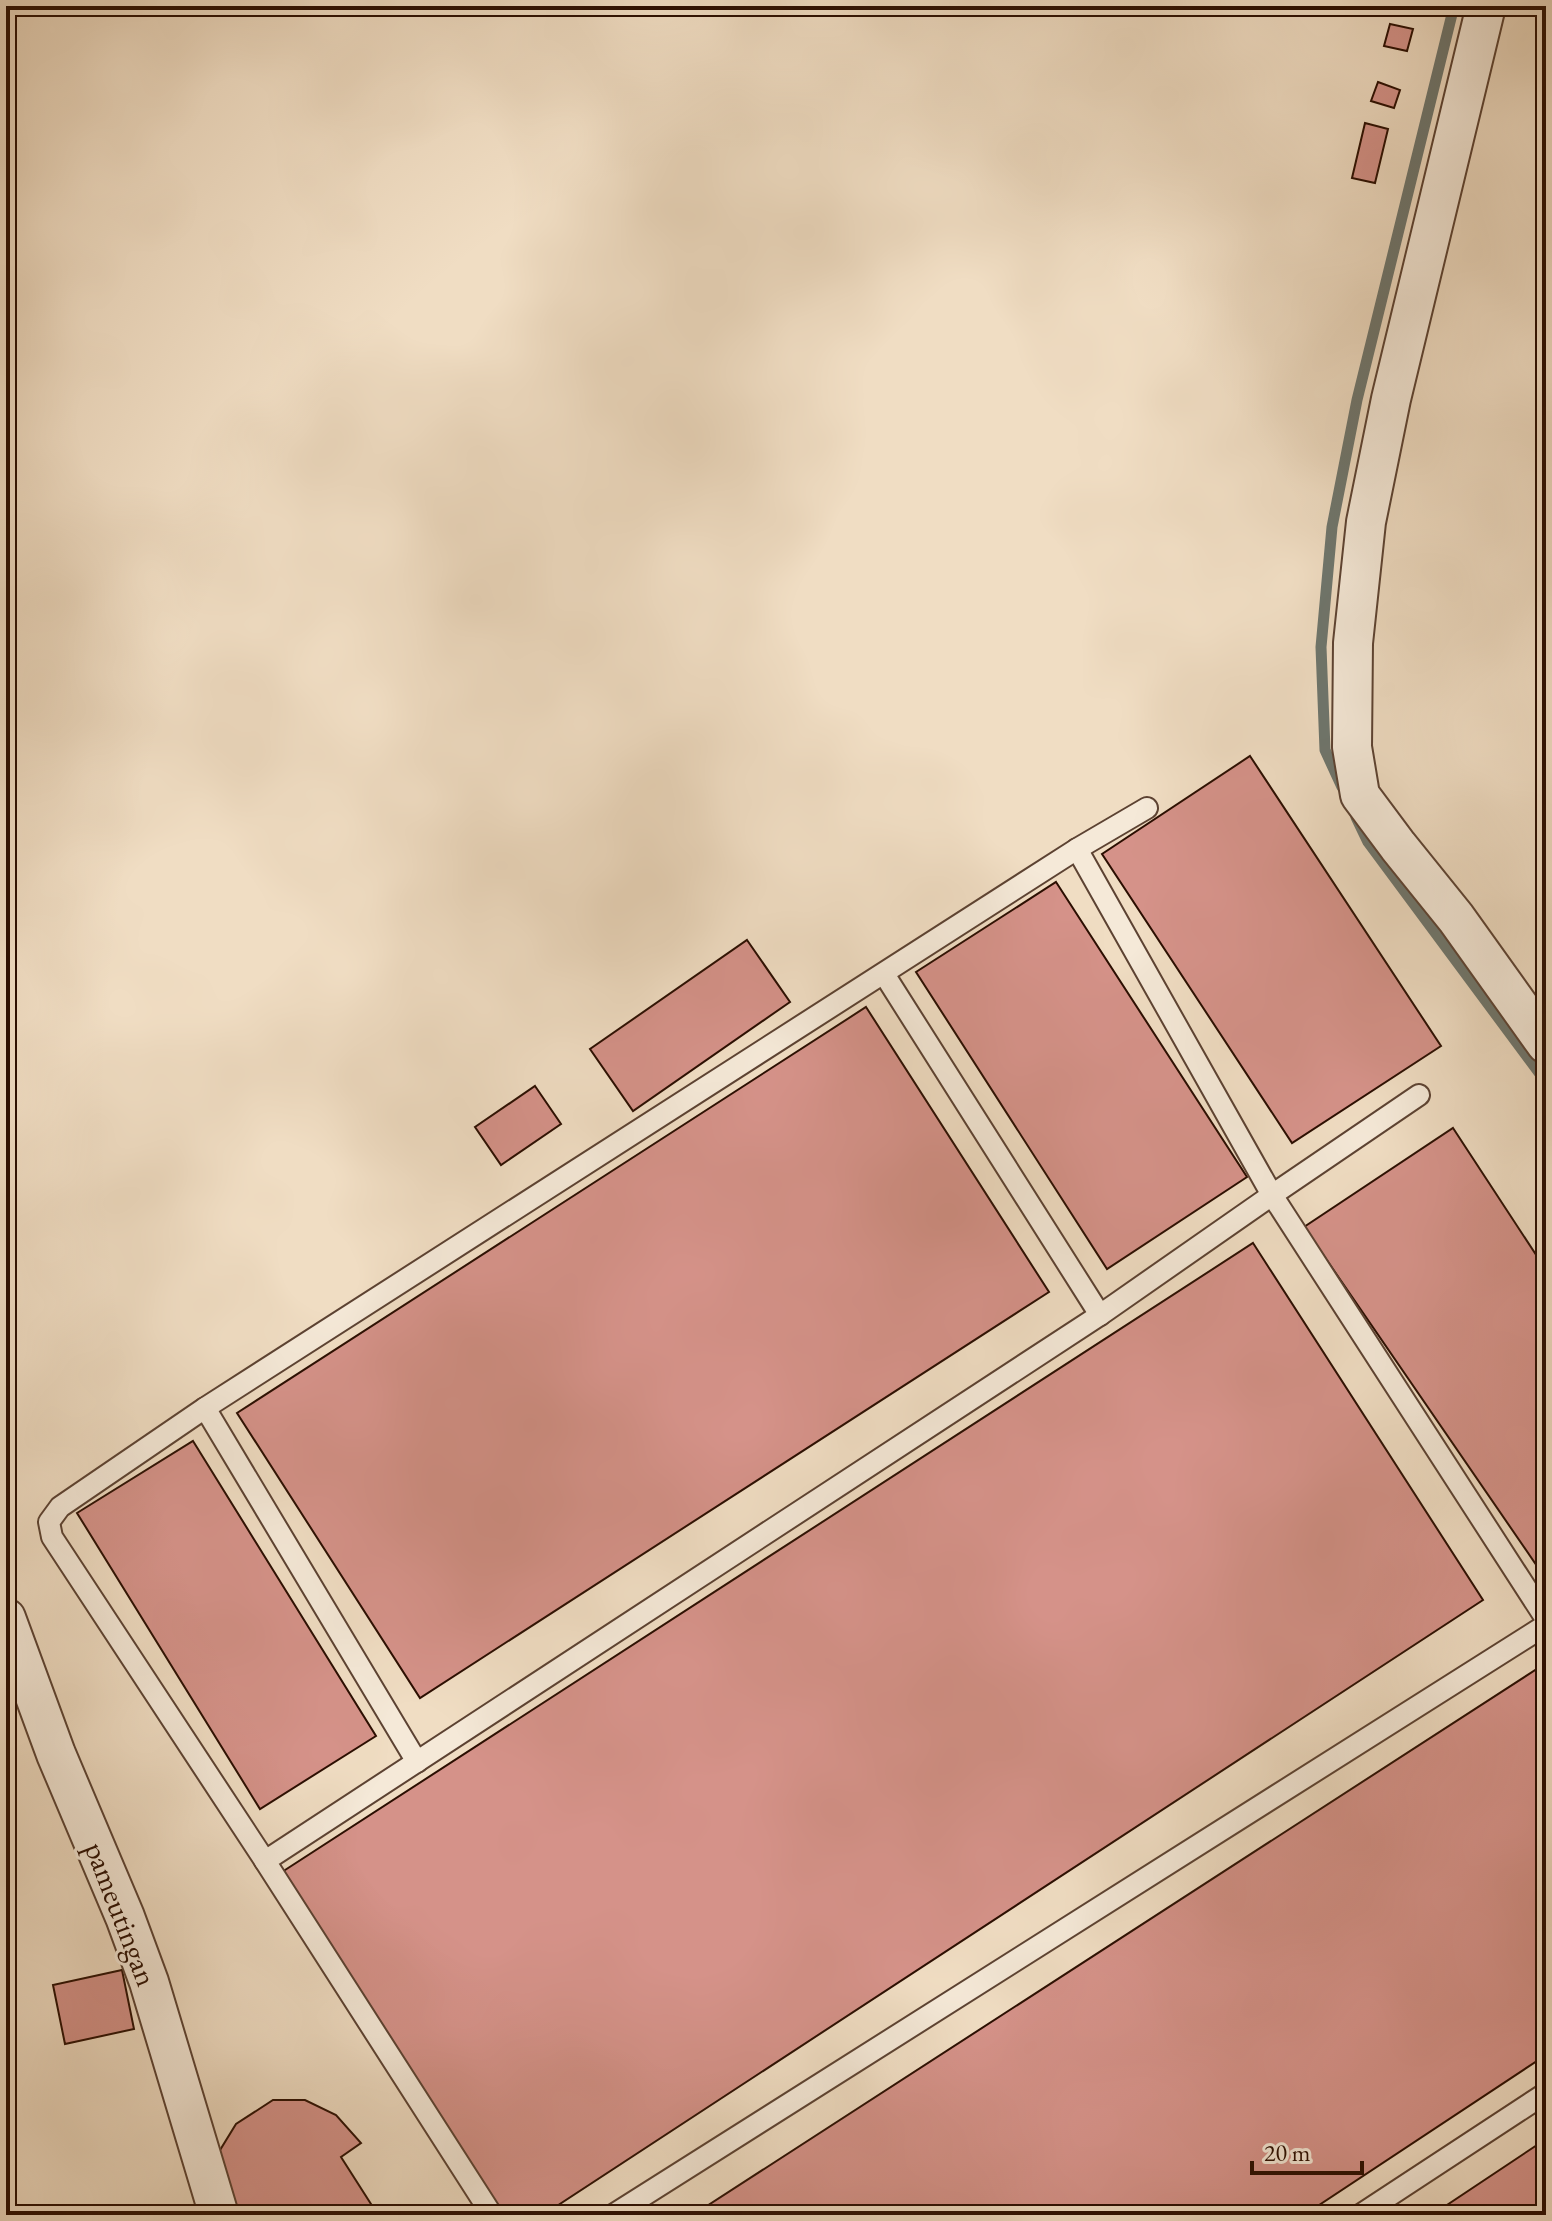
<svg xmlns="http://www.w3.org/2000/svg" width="1552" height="2221" font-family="'EB Garamond',serif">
<rect width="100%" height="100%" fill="#f0ddc3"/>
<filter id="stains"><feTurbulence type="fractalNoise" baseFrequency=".0025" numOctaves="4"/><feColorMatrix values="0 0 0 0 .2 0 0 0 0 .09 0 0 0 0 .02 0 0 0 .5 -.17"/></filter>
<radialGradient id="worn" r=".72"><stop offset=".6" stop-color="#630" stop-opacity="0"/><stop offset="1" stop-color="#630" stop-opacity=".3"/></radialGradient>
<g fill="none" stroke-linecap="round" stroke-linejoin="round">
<!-- stream -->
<g stroke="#6e766e" stroke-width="11">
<polyline points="1342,787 1325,750 1321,647 1332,527 1357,400 1454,6"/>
<polyline points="1356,817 1368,842 1546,1082"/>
</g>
</g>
<!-- building -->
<g fill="#d59289" stroke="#2b0e01" stroke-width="2">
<polygon points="1390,24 1413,29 1407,51 1384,46"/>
<polygon points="1378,82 1400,90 1394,108 1371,101"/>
<polygon points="1365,123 1388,129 1375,183 1352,178"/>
<polygon points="1250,756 1441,1046 1292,1143 1102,854"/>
<polygon points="1056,882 1247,1177 1107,1269 916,972"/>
<polygon points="747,940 790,1002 633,1111 590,1049"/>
<polygon points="866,1007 1049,1292 420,1698 237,1413"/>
<polygon points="535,1086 561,1124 501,1165 475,1127"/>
<polygon points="1453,1128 1546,1270 1546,1560 1537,1566 1304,1227"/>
<polygon points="1253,1243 1483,1600 543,2215 504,2215 282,1872"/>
<polygon points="193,1441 376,1736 260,1809 77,1513"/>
<polygon points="1546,1663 1546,2055 1304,2215 693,2215"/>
<polygon points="122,1970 134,2029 65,2044 53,1985"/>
<polygon points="273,2100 305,2100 336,2115 361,2143 341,2157 378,2215 262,2215 256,2206 239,2215 222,2188 217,2155 236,2124"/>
<polygon points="1546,2139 1546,2215 1432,2215"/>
</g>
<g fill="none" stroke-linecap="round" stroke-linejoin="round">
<defs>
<g id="service">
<polyline points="1077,849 1272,1195 1419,1095"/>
<polyline points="884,974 1100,1315"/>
<polyline points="205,1408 417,1762"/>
<polyline points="265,1861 52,1537 49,1522 60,1507 205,1408 1077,849 1147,808"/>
<polyline points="492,2215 265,1861 1100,1315 1272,1195 1546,1619"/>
<polyline points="613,2215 1546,1625"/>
<polyline points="1360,2215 1546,2093"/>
</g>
<g id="minor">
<polyline points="1486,6 1391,399 1366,522 1353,643 1352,747 1360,795 1398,846 1456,918 1546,1044"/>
<polyline points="6,1618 56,1754 125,1917 149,1982 219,2215"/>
</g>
</defs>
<!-- service casing -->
<use href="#service" stroke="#5c4232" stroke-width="24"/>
<!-- minor casing -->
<use href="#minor" stroke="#5c4232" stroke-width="42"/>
<!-- service -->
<use href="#service" stroke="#f5e9d8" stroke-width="20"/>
<!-- minor -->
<use href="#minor" stroke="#f5e9d8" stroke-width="38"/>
</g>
<g text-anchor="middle" stroke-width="6" stroke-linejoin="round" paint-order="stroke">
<!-- street labels -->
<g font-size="30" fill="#2b0e01" stroke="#f5e9d8">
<text transform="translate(121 1914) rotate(69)" y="10">pameutingan</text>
</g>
</g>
<!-- margin -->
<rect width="1552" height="2221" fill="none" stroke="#f0ddc3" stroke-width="32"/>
<rect x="8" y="8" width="1536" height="2205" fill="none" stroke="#2b0e01" stroke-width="4"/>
<rect x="16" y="16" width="1520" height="2189" fill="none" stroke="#2b0e01" stroke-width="2"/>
<!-- scale -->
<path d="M1252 2161v12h110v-12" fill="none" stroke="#2b0e01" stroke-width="4"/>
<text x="1264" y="2161" font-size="24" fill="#2b0e01" stroke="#f5e9d8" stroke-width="6" paint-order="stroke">20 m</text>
<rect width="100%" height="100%" filter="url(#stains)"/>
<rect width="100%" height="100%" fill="url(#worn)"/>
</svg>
